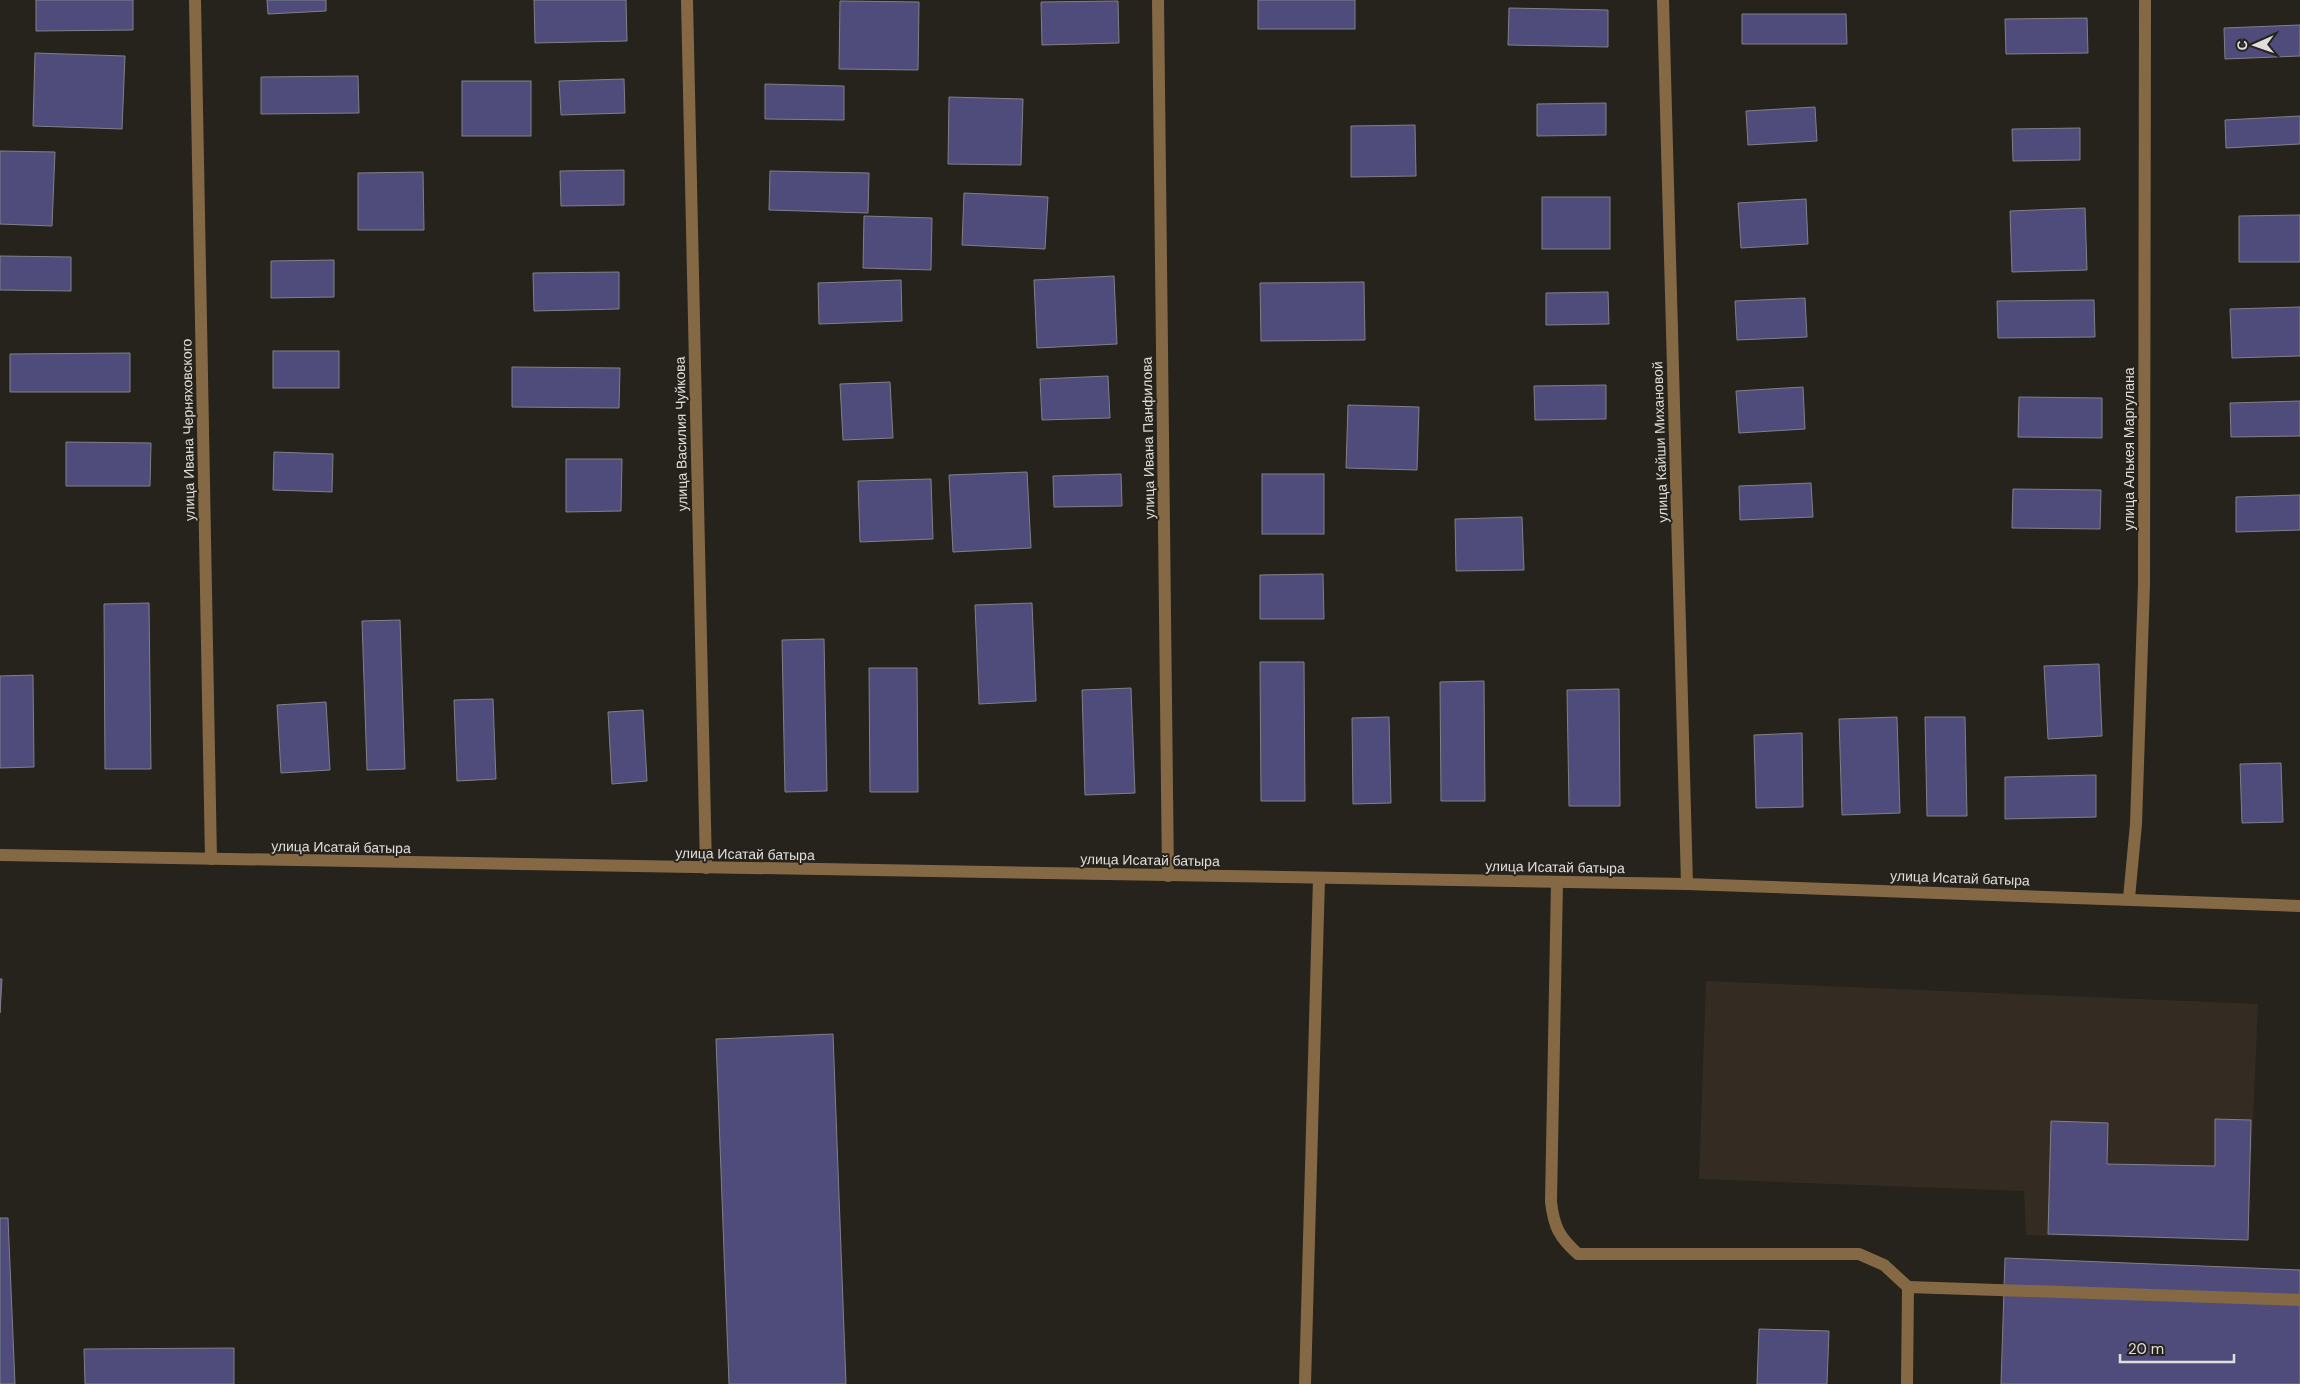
<svg xmlns="http://www.w3.org/2000/svg" width="2300" height="1384" font-family="'DM Sans',sans-serif">
<rect width="100%" height="100%" fill="#26221c"/>
<!-- built -->
<polygon fill="#342c22" points="1706,981 2258,1004 2248,1240 2026,1235 2024,1191 1699,1179"/>
<!-- building -->
<g fill="#4f4c7c" stroke="#808088">
<polygon points="36,0 133,0 133,30 36,31"/>
<polygon points="267,0 326,0 326,11 268,14"/>
<polygon points="534,0 626,0 627,41 535,43"/>
<rect x="1258" y="0" width="97" height="29"/>
<polygon points="840,1 919,2 918,70 839,69"/>
<polygon points="1118,1 1119,43 1042,45 1041,2"/>
<polygon points="1509,8 1608,10 1608,47 1508,45"/>
<polygon points="1742,14 1846,14 1847,44 1742,44"/>
<polygon points="2087,18 2088,53 2006,54 2005,19"/>
<polygon points="2300,25 2300,56 2225,59 2224,28"/>
<polygon points="35,53 125,56 122,129 33,126"/>
<polygon points="358,76 359,113 261,114 261,77"/>
<polygon points="624,79 625,113 561,115 559,81"/>
<rect x="462" y="81" width="69" height="55"/>
<polygon points="765,84 844,86 844,120 765,119"/>
<polygon points="949,97 1023,99 1021,165 948,164"/>
<polygon points="1606,103 1606,135 1537,136 1537,104"/>
<polygon points="1815,107 1817,141 1748,145 1746,111"/>
<polygon points="2300,116 2300,144 2226,148 2225,120"/>
<polygon points="1415,125 1416,176 1351,177 1351,126"/>
<polygon points="2080,128 2080,160 2013,161 2012,129"/>
<polygon points="0,151 55,152 52,226 0,224"/>
<polygon points="624,170 624,205 561,206 560,171"/>
<polygon points="770,171 869,173 868,213 769,210"/>
<polygon points="423,172 424,230 358,230 358,173"/>
<polygon points="964,193 1048,197 1045,249 962,245"/>
<rect x="1542" y="197" width="68" height="52"/>
<polygon points="1806,199 1808,244 1741,248 1738,203"/>
<polygon points="2085,208 2087,270 2012,272 2010,211"/>
<polygon points="2300,215 2300,262 2239,262 2239,216"/>
<polygon points="864,216 932,218 931,270 863,268"/>
<polygon points="0,256 71,257 71,291 0,290"/>
<polygon points="334,260 334,297 271,298 271,261"/>
<polygon points="619,272 619,309 534,311 533,273"/>
<polygon points="1114,276 1117,344 1037,348 1034,280"/>
<polygon points="901,280 902,321 819,324 818,283"/>
<polygon points="1364,282 1365,340 1261,341 1260,283"/>
<polygon points="1608,292 1609,324 1546,325 1546,293"/>
<polygon points="1805,298 1807,337 1737,340 1735,301"/>
<polygon points="2094,300 2095,337 1998,338 1997,301"/>
<polygon points="2300,307 2300,356 2232,358 2230,309"/>
<rect x="273" y="351" width="66" height="37"/>
<polygon points="130,353 130,392 10,392 10,354"/>
<polygon points="512,367 620,368 619,408 512,407"/>
<polygon points="1108,376 1110,418 1042,420 1040,379"/>
<polygon points="890,382 893,438 843,440 840,384"/>
<polygon points="1606,385 1606,419 1535,420 1534,386"/>
<polygon points="1803,387 1805,429 1739,433 1736,391"/>
<polygon points="2019,397 2102,398 2102,438 2018,437"/>
<polygon points="2300,401 2300,436 2231,437 2230,403"/>
<polygon points="1348,405 1419,407 1417,470 1346,468"/>
<polygon points="66,442 151,443 150,486 66,486"/>
<polygon points="274,452 333,454 332,492 273,490"/>
<polygon points="566,459 622,459 621,511 566,512"/>
<polygon points="1027,472 1031,548 953,552 949,475"/>
<polygon points="1121,474 1122,506 1054,507 1053,476"/>
<rect x="1262" y="474" width="62" height="60"/>
<polygon points="931,479 933,539 860,542 858,481"/>
<polygon points="1811,483 1813,517 1740,520 1739,486"/>
<polygon points="2013,489 2101,490 2100,529 2012,528"/>
<polygon points="2300,495 2300,530 2236,532 2236,497"/>
<polygon points="1522,517 1524,570 1456,571 1455,519"/>
<polygon points="1323,574 1324,619 1260,619 1260,575"/>
<polygon points="149,603 151,769 105,769 104,604"/>
<polygon points="1032,603 1036,701 979,704 975,605"/>
<polygon points="400,620 405,769 367,770 362,621"/>
<polygon points="824,639 827,791 785,792 782,640"/>
<polygon points="1260,662 1304,662 1305,801 1261,801"/>
<polygon points="2099,664 2102,736 2048,739 2044,666"/>
<polygon points="869,668 917,668 918,792 870,792"/>
<polygon points="33,675 34,767 0,768 0,676"/>
<polygon points="1484,681 1485,801 1441,801 1440,682"/>
<polygon points="1131,688 1135,793 1085,795 1082,690"/>
<polygon points="1619,689 1620,806 1569,806 1567,690"/>
<polygon points="493,699 496,779 457,781 454,700"/>
<polygon points="326,702 330,770 281,773 277,705"/>
<polygon points="643,710 647,781 612,784 608,712"/>
<polygon points="1389,717 1391,803 1353,804 1352,718"/>
<polygon points="1897,717 1900,813 1842,815 1839,719"/>
<polygon points="1925,717 1965,717 1967,816 1927,816"/>
<polygon points="1802,733 1803,807 1756,808 1754,735"/>
<polygon points="2281,763 2283,822 2242,823 2240,764"/>
<polygon points="2096,775 2096,817 2005,819 2005,777"/>
<polygon points="0,979 2,979 0,1013"/>
<polygon points="833,1034 846,1384 729,1384 716,1039"/>
<polygon points="2215,1119 2251,1120 2248,1240 2048,1234 2051,1121 2108,1123 2107,1164 2215,1166"/>
<polygon points="0,1218 8,1218 15,1384 0,1384"/>
<polygon points="2005,1258 2300,1270 2300,1384 2001,1384"/>
<polygon points="1759,1329 1829,1331 1827,1384 1757,1384"/>
<polygon points="234,1348 234,1384 85,1384 84,1349"/>
</g>
<g fill="none" stroke-linecap="round" stroke-linejoin="round">
<!-- minor -->
<g stroke="#856945" stroke-width="12">
<polyline points="195,0 211,859"/>
<polyline points="687,0 706,868"/>
<polyline points="1158,0 1168,876"/>
<polyline points="1663,0 1687,884"/>
<polyline points="0,855 1687,884 2300,906"/>
<path d="M1557,882L1551,1202C1554,1227 1559,1237 1578,1254H1859L1884,1265L1908,1287"/>
<polyline points="2129,898 2136,824 2144,584 2145,0"/>
<polyline points="1305,1384 1319,878"/>
<polyline points="1907,1384 1908,1287 2300,1300"/>
</g>
</g>
<g text-anchor="middle" stroke-width="4" stroke-linejoin="round" paint-order="stroke">
<!-- street labels -->
<g font-size="14" fill="#e0ddda" stroke="#26221c">
<text transform="translate(188 430) rotate(-91)" y="5">улица Ивана Черняховского</text>
<text transform="translate(681 434) rotate(-91)" y="5">улица Василия Чуйкова</text>
<text transform="translate(1148 438) rotate(-91)" y="5">улица Ивана Панфилова</text>
<text transform="translate(1660 442) rotate(-92)" y="5">улица Кайши Михановой</text>
<text transform="translate(2129 449) rotate(-90)" y="5">улица Алькея Маргулана</text>
<text transform="translate(341 847) rotate(1)" y="5">улица Исатай батыра</text>
<text transform="translate(745 854) rotate(1)" y="5">улица Исатай батыра</text>
<text transform="translate(1150 860) rotate(1)" y="5">улица Исатай батыра</text>
<text transform="translate(1555 867) rotate(1)" y="5">улица Исатай батыра</text>
<text transform="translate(1960 878) rotate(2)" y="5">улица Исатай батыра</text>
</g>
</g>
<!-- north arrow -->
<g transform="translate(2255 45) rotate(268)" stroke="#26221c" stroke-width="4" paint-order="stroke">
<path d="M0-4L9 19L0 12L-9 19Z" fill="#e0ddda"/>
<text y="-8" font-size="14" font-weight="bold" text-anchor="middle" fill="#e0ddda">С</text>
</g>
<!-- scale -->
<path d="M2120 1354v8h114v-8" fill="none" stroke="#e0ddda" stroke-width="2.5"/>
<text x="2128" y="1354" font-size="15" fill="#e0ddda" stroke="#26221c" stroke-width="4" paint-order="stroke">20 m</text>
</svg>
